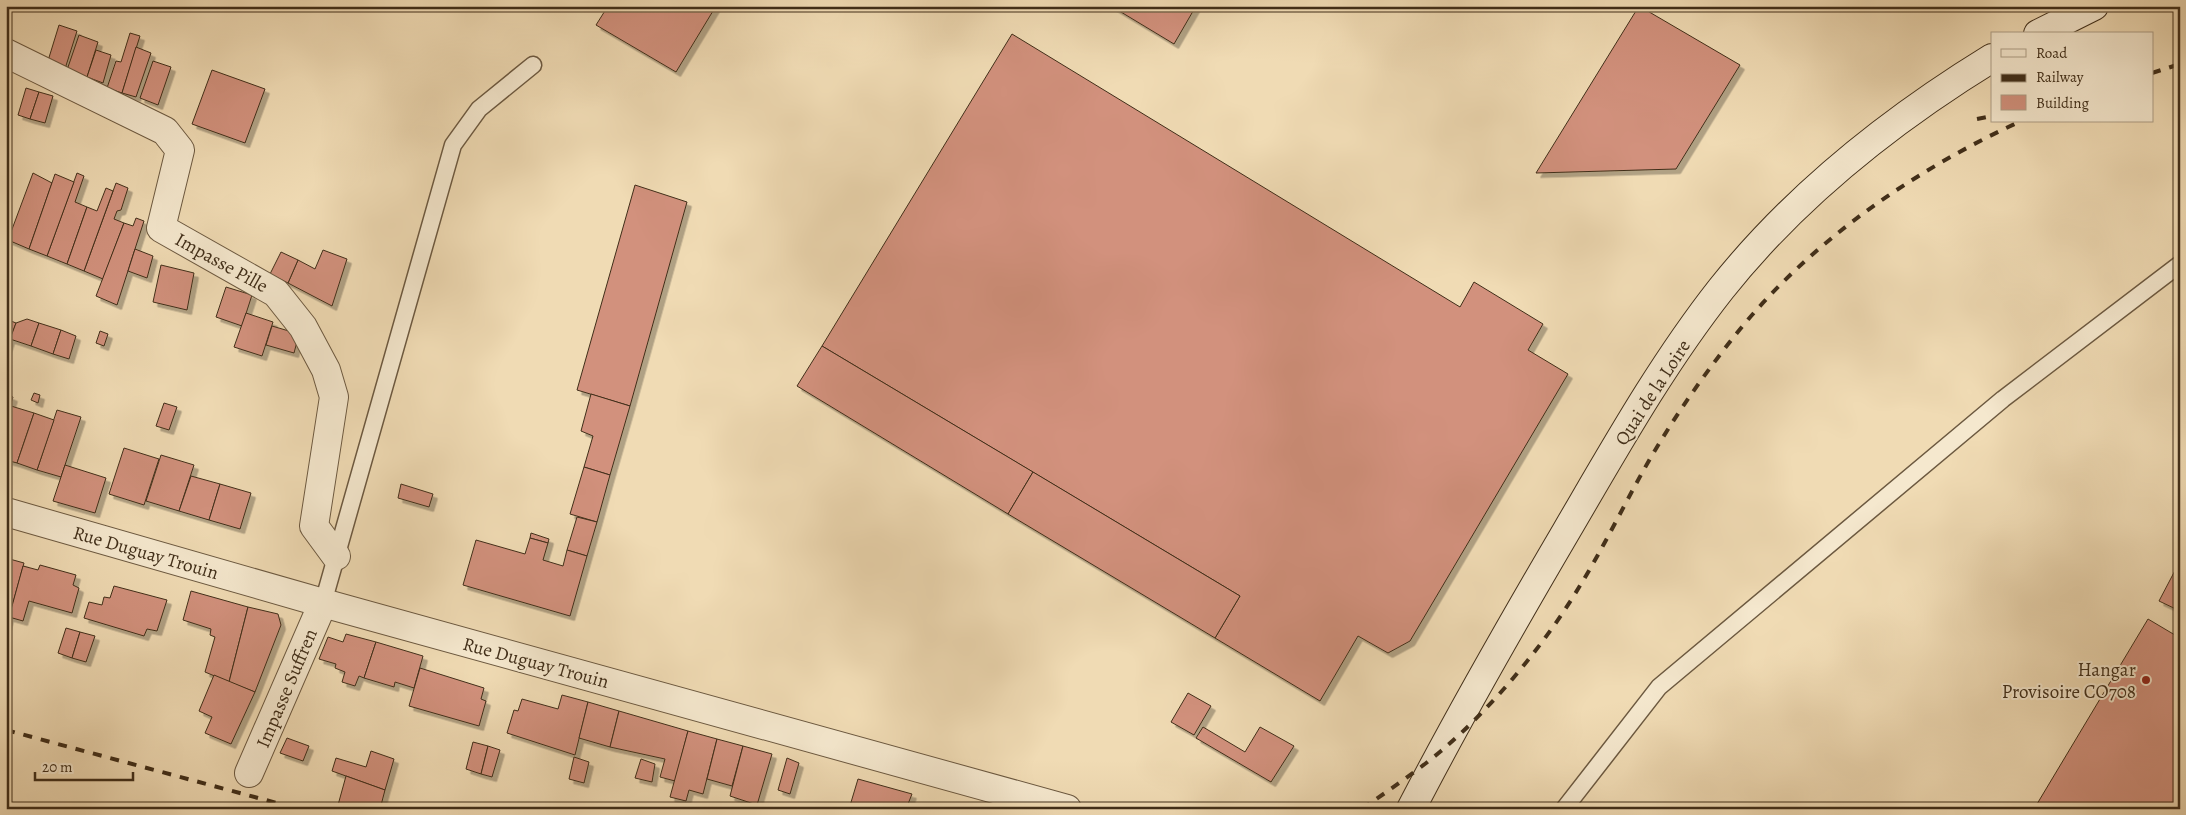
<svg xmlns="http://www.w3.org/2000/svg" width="2186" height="815" font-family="Alegreya,serif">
<defs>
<filter id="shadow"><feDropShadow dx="4.5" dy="4.5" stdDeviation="0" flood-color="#0004"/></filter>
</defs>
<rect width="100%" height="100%" fill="#f0dbb4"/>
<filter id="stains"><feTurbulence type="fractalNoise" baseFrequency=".004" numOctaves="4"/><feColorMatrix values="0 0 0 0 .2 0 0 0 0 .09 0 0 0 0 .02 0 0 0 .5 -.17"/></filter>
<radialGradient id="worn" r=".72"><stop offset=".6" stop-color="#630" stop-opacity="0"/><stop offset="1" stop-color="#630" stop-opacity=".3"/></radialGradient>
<!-- building -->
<g fill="#d2917d" stroke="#402e19" filter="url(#shadow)">
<polygon points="608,6 716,6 676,72 596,25"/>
<polygon points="1111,6 1196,6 1174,44"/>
<polygon points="1639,6 1740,65 1676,169 1536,173"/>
<polygon points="59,25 77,31 64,72 47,64"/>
<polygon points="130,33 140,36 122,93 107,88 116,61 121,62"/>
<polygon points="1012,34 1460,307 1474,282 1543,324 1528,350 1568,374 1410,641 1388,653 1358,636 1320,701 1215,638 1240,596 822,346"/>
<polygon points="79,35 98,42 87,77 67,70"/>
<polygon points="136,47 151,53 136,97 122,93"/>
<polygon points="96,50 111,55 103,83 87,77"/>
<polygon points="153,61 171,67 158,105 140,98"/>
<polygon points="212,70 265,89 245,143 192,124"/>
<polygon points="26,88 39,92 30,119 18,115"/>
<polygon points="39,92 53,96 45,123 30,119"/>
<polygon points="33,173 52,183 29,249 8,240"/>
<polygon points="77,173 84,176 75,202 87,207 67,264 47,256"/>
<polygon points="55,174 74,182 47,256 29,249"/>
<polygon points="116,183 128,188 121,210 117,211 114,219 124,223 103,279 84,271"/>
<polygon points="635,185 687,202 630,406 577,390"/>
<polygon points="106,188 113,191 84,271 67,264 87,207 97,211"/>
<polygon points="136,218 144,221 117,305 96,296 124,223 133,226"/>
<polygon points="135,249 153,256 147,278 128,271"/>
<polygon points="323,250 347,259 332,306 288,283 298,260 315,269"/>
<polygon points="281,252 298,260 288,283 270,274"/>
<polygon points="161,265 194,273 187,310 153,302"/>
<polygon points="226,287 252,295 242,326 216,317"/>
<polygon points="246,313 273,322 262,356 234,347"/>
<polygon points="6,319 16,323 6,351"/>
<polygon points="27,319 39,323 31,346 10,339 16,323"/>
<polygon points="39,323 61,330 53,354 31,346"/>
<polygon points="272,326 299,334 294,353 266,345"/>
<polygon points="61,330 76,336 69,359 53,354"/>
<polygon points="100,331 108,334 104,346 96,343"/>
<polygon points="822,346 1033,472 1008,514 797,386"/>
<polygon points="34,393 40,395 38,403 31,400"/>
<polygon points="6,394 13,397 6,419"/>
<polygon points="591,394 630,406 610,475 584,467 593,436 581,431"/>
<polygon points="164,403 177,407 169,430 156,426"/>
<polygon points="11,406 34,413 17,463 6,460 6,419"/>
<polygon points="57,410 81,417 61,477 37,470"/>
<polygon points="34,413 54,420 37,470 17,463"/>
<polygon points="124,448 159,459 144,505 109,494"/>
<polygon points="161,455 194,465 179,511 146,501"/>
<polygon points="65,465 106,478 95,513 53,501"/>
<polygon points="584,467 610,475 597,522 570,514"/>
<polygon points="1033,472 1240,596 1215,638 1008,514"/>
<polygon points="191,476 220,484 209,520 179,511"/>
<polygon points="220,484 251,493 240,529 209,520"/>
<polygon points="401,484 433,494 429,507 398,498"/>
<polygon points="577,517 597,522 587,556 567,550"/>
<polygon points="531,533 549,539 548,543 530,538"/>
<polygon points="530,538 548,543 543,560 563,566 567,550 587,556 570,616 463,585 476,540 525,554"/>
<polygon points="6,558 24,563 6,628"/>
<polygon points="2180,561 2180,611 2159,601"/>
<polygon points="40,565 76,575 73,585 79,588 72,613 29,601 23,621 9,617 23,566 38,570"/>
<polygon points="114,586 167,600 157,631 147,629 144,636 84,618 89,602 102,605 104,597 110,598"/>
<polygon points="191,591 248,607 229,682 205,672 215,637 210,635 211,629 183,620"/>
<polygon points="248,607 278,614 281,625 255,692 229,682"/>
<polygon points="2148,619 2180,638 2180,809 2034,809"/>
<polygon points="66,628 80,632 72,658 58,653"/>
<polygon points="80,632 95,636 86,662 72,658"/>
<polygon points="346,634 376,642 364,678 359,676 355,686 342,682 345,672 335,668 336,664 319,659 328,637 343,642"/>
<polygon points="376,642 423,656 414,688 395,682 394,687 364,678"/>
<polygon points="420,668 484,688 481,699 486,701 479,726 409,706"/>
<polygon points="214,675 255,692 231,744 205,733 212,717 199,711"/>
<polygon points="1188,693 1211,706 1194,735 1171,722"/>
<polygon points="562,695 588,702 575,755 507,733 514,710 518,711 522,699 558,709"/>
<polygon points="588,702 619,711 610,747 579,738"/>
<polygon points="619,711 688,731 675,781 660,777 665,759 610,747"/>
<polygon points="1203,727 1245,752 1260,727 1294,746 1271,782 1196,738"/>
<polygon points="688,731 717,739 703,794 689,790 686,801 670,797"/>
<polygon points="287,738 309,746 303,761 280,753"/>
<polygon points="717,739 743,746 732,786 707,779"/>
<polygon points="473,742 488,746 481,774 466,769"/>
<polygon points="488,746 500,750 492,777 481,774"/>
<polygon points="743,746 772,754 757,805 730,796"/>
<polygon points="371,751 394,759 385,790 332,771 336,758 366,767"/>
<polygon points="574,757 589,762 584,783 569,779"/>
<polygon points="787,758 799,763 790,794 778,790"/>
<polygon points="641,759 655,764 652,782 635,778"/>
<polygon points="346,776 385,790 380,809 351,809 338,805"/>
<polygon points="858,779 912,794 906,809 849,809"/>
</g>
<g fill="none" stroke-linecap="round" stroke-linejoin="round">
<defs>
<g id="lane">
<polyline points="323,603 453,145 479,109 533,65"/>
<polyline points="1564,809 1659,687 2003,399 2180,264"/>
</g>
<g id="street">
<polyline points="6,53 165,131 180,150 161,228 276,293 303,327 326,370 334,397 314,526 336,556"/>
<polyline points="6,512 323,603 1067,809"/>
<polyline points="249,773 323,603"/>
</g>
<g id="secondary">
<polyline points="2038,34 2094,6"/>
<path d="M1411,809C1460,714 1513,622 1567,530C1615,448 1662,364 1721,289C1795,196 1891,120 1992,58"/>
</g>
</defs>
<!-- lane casing -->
<use href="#lane" stroke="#6c5940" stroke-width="19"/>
<!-- street casing -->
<use href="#street" stroke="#6c5940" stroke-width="30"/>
<!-- secondary casing -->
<use href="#secondary" stroke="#402e19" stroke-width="30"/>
<!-- lane -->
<use href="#lane" stroke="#f5e8ce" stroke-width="16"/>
<!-- street -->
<use href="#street" stroke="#f5e8ce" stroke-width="28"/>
<!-- secondary -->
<use href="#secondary" stroke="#f5e8ce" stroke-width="28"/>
<!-- rail -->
<g stroke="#402e19" stroke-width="4" stroke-dasharray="9 9" stroke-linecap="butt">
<polyline points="2152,73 2180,64"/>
<polyline points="1977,119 1992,116"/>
<polyline points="6,730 299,809"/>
<path d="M1362,809C1389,790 1416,772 1441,751C1493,707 1546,643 1581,584C1603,548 1622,509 1642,473C1667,428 1697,384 1729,343C1804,246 1910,172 2021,121"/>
</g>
</g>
<!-- markers -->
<circle fill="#8f2418" stroke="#f5e8ce" stroke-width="2" cx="2146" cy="680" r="5"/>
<g text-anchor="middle" stroke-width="4" stroke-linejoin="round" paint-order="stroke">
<!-- street labels -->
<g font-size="19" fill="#402e19" stroke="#f5e8ce">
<text transform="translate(222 262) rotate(29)" y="7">Impasse Pille</text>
<text transform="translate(1652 392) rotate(-57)" y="7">Quai de la Loire</text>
<text transform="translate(146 552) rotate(16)" y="7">Rue Duguay Trouin</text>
<text transform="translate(536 662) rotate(15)" y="7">Rue Duguay Trouin</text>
<text transform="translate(286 688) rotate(-67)" y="7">Impasse Suffren</text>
</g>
<!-- poi labels -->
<g font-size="19" fill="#402e19" stroke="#f5e8ce" text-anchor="end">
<text x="2136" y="676">Hangar<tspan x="2136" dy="22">Provisoire CO708</tspan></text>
</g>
</g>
<!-- margin -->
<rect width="2186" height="815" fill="none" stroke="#f0dbb4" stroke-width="25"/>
<rect x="8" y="8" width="2171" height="800" fill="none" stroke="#402e19" stroke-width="2.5"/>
<rect x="12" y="12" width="2161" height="790" fill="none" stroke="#402e19"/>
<!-- legend -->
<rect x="1991" y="32" width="162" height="90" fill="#f5e8ce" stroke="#ad9e86"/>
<rect x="2001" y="49" width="25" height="8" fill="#f5e8ce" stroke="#ad9e86"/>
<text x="2036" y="58" font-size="15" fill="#402e19">Road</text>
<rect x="2001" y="74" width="25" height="8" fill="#402e19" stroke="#ad9e86"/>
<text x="2036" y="82" font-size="15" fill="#402e19">Railway</text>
<rect x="2001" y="95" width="25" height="15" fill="#d2917d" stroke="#ad9e86"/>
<text x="2036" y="108" font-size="15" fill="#402e19">Building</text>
<!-- scale -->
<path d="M35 772v8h98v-8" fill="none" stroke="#402e19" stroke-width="2.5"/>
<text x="42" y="772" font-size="15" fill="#402e19" stroke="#f5e8ce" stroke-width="4" paint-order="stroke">20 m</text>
<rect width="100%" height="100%" filter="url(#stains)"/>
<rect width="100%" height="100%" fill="url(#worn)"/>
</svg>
